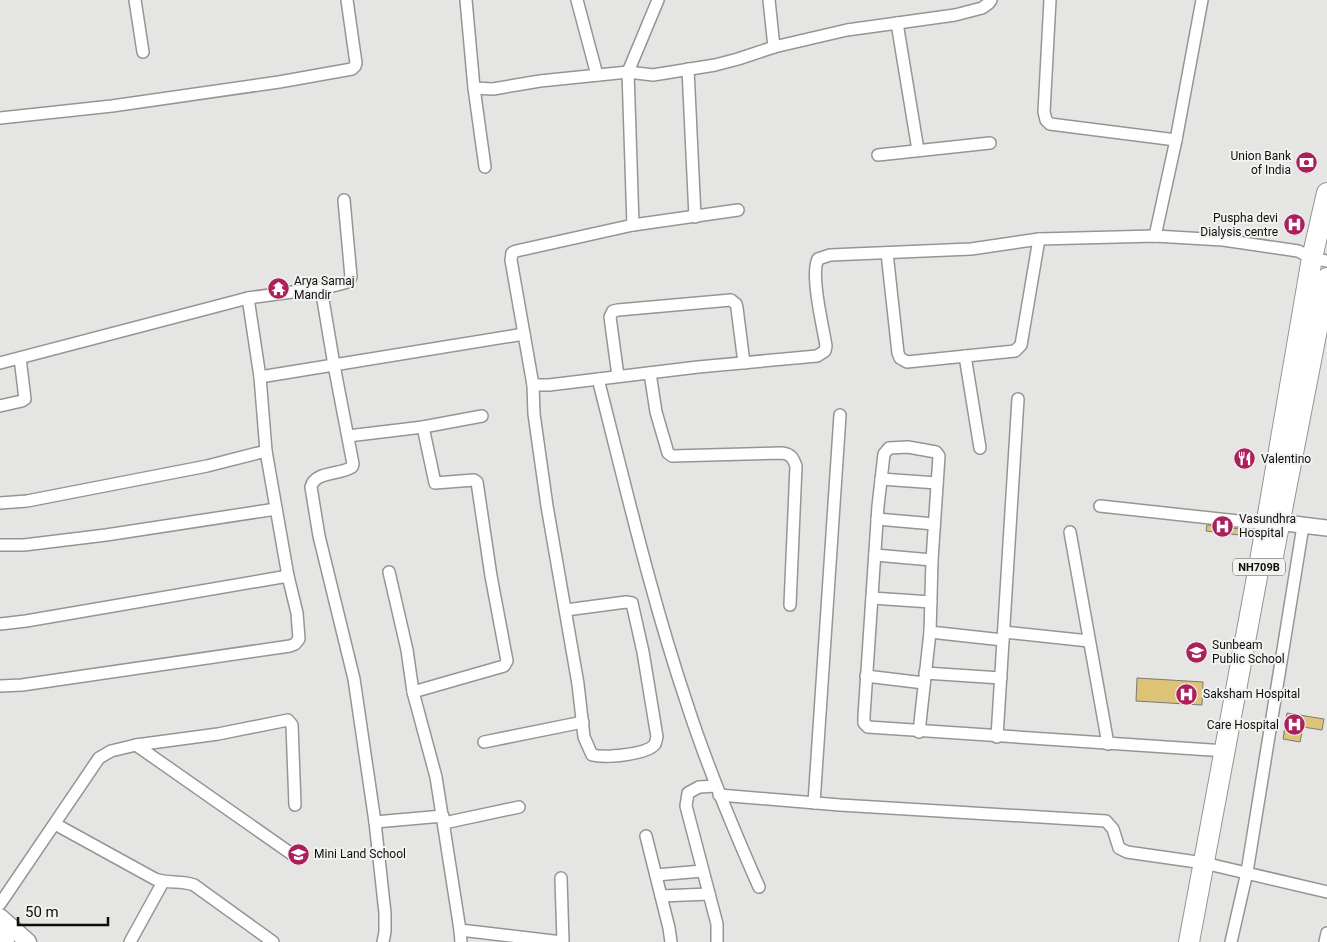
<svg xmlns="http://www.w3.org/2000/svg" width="1327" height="942" font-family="Roboto,sans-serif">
<rect width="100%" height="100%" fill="#e5e6e3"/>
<!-- building -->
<g fill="#dcc375" stroke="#7a7977">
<polygon points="1207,525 1240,529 1239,535 1206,531"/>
<polygon points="1137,678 1203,682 1202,705 1136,701"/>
<polygon points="1287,713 1324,719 1322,730 1303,727 1300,742 1283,739"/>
</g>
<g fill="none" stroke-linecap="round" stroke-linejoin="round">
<defs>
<g id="minor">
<polyline points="135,0 143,52"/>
<polyline points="466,0 474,88 485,167"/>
<polyline points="577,0 597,75"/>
<polyline points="769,0 774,47"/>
<polyline points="1050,0 1044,112 1046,120 1050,124 1176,140"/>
<polyline points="897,23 918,150"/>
<polyline points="688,69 695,217"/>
<polyline points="474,88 493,89 540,81 628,72 653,75 715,65 738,59 774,47 847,30 955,15 982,8 989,3 991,0"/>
<polyline points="0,118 112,106 279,82 352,69 355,66 356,63 347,0"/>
<polyline points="878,155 990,143"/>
<polyline points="633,225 738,210"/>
<polyline points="1155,236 1176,140 1202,0"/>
<polyline points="887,253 898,353 900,358 907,362 1015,351 1021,345 1039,239"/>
<path d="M321,288L334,365L353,464L352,467C340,475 315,471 311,487L319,536L354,679L375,822L385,913V932L383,942"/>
<polyline points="965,356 980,448"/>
<polyline points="0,363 248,298 329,287 348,282 351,277 344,200"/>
<path d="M650,373L656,412L668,453L672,456L782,453C791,454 793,458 796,466L790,605"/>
<polyline points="618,376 610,317 613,311 618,310 731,300 736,304 737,308 744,363"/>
<polyline points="260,377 524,334"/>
<path d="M598,379C626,488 651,597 687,704C707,766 732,826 759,887"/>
<polyline points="533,385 511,260 512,253 516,251 633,225 628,72 658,0"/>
<polyline points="0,406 22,401 25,399 20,358"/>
<polyline points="348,436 423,427 482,416"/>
<polyline points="881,479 937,483"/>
<polyline points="0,503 27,501 207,466 266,451"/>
<polyline points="1100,506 1266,524"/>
<polyline points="877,519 934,524"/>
<polyline points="1070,532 1108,744"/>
<polyline points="0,545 24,545 106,535 276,509"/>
<polyline points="875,555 932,560"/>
<polyline points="389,572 407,650 413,692 436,777 460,930 461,942"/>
<polyline points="872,598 931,602"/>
<path d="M566,610L626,602L632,603L643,652L657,737C656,739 656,742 655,744C647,755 604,758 592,755L584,737L578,684L547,506L534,414L533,385H549L698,367L817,356L825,351L826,346C823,326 810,275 818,259L830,255L971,249L1039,239L1155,236L1223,240L1298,251L1312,258L1327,261"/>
<polyline points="0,624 26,621 288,576"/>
<polyline points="1004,632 1089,641"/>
<polyline points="1003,640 930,632 932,560 939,456 936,452 908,447 889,448 884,454 878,506 864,716 864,723 868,727 1226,751"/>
<polyline points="925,673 1001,678"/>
<polyline points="866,676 924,683"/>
<polyline points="0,686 22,685 290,646 295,644 299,639 297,613 288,576 266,451 260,377 248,298"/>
<polyline points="413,692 504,666 507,661 491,576 477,482 474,480 435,483 423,427"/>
<polyline points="919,732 930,632"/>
<polyline points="997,737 1018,399"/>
<polyline points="484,742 583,722"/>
<polyline points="716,786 699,787 688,793 686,806 717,924 717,942"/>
<polyline points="719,795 840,805 1106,821 1113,829 1119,848 1127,852 1204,863 1327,892"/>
<polyline points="814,803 840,415"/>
<polyline points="295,805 292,725 288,720 218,734 136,745 296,857"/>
<polyline points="375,822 443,816"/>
<polyline points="444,823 519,807"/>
<path d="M55,824L155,879C168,884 181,880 194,885L273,942"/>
<polyline points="646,836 669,928 671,942"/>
<polyline points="656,875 702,871"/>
<polyline points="561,878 563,942"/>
<polyline points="661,896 709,894"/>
<polyline points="0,904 99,758 111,751 136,745"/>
<polyline points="460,930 562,942"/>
<polyline points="130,942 163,882"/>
<polyline points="1231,942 1247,872 1303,526"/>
<polyline points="1325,942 1327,933"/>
</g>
<polyline id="tertiary" points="1269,521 1327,528"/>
<g id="secondary">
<polyline points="0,917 28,942"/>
<polyline points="0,936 6,942"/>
</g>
<g id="trunk">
<polyline points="1273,556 1327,278"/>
<polyline points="1189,942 1260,561 1312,258 1327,193"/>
</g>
</defs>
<!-- minor casing -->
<use href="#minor" stroke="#959693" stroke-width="14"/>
<!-- tertiary casing -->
<use href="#tertiary" stroke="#959693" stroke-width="18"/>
<!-- secondary casing -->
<use href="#secondary" stroke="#959693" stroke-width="19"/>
<!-- trunk casing -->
<use href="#trunk" stroke="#959693" stroke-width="22"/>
<!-- minor -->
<use href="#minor" stroke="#fff" stroke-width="11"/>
<!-- tertiary -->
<use href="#tertiary" stroke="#fff" stroke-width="15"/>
<!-- secondary -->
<use href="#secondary" stroke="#fff" stroke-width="16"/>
<!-- trunk -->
<use href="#trunk" stroke="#fff" stroke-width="20"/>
</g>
<!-- icons -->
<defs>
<symbol id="bank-disc" viewBox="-11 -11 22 22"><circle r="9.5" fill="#ac1f5c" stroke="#f2f3f0"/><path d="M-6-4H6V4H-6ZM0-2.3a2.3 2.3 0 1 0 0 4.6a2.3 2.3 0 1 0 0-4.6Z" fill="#fff"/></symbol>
<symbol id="hospital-disc" viewBox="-11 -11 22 22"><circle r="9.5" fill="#ac1f5c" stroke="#f2f3f0"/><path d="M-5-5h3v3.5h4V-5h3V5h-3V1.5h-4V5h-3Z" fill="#fff"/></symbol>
<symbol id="temple-disc" viewBox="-11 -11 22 22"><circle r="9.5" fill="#ac1f5c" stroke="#f2f3f0"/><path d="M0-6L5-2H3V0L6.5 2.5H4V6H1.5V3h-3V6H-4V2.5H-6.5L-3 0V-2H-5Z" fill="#fff"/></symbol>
<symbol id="restaurant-disc" viewBox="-11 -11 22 22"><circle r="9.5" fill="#ac1f5c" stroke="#f2f3f0"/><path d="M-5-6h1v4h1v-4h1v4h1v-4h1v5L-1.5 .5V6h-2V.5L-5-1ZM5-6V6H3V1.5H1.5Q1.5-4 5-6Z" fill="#fff"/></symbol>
<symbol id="school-disc" viewBox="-11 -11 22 22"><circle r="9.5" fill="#ac1f5c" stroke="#f2f3f0"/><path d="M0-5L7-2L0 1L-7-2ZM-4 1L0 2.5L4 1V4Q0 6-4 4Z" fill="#fff"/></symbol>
</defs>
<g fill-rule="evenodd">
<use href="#bank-disc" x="1294" y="150" width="25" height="25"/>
<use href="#hospital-disc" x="1282" y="212" width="25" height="25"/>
<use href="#temple-disc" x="266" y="276" width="25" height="25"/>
<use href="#restaurant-disc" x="1232" y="446" width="25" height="25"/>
<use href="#hospital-disc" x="1210" y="514" width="25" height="25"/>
<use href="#school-disc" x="1184" y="640" width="25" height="25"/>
<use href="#hospital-disc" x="1174" y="682" width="25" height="25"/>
<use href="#hospital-disc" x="1282" y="712" width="25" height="25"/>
<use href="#school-disc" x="286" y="842" width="25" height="25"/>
</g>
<g text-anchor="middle" stroke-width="4" stroke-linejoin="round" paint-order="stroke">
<!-- shield labels -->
<rect fill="#f2f3f0" stroke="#525351" stroke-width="1" x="1233" y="558.5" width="52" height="17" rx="4"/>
<g font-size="11" font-weight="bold" fill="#0e0e0d">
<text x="1259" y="571">NH709B</text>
</g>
<!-- poi labels -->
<g font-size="12" fill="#0e0e0d" stroke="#f2f3f0" text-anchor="start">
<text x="1291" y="160" text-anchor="end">Union Bank<tspan x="1291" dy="14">of India</tspan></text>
<text x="1278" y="222" text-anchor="end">Puspha devi<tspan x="1278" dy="14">Dialysis centre</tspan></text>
<text x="294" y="285">Arya Samaj<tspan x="294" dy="14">Mandir</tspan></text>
<text x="1261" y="463">Valentino</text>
<text x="1239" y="523">Vasundhra<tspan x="1239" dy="14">Hospital</tspan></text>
<text x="1212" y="649">Sunbeam<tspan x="1212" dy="14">Public School</tspan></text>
<text x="1203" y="698">Saksham Hospital</text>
<text x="1279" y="729" text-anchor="end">Care Hospital</text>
<text x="314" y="858">Mini Land School</text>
</g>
</g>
<!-- scale -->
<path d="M18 917v8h90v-8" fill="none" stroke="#0e0e0d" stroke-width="2.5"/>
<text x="25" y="917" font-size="15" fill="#0e0e0d" stroke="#f2f3f0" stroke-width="4" paint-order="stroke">50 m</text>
</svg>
